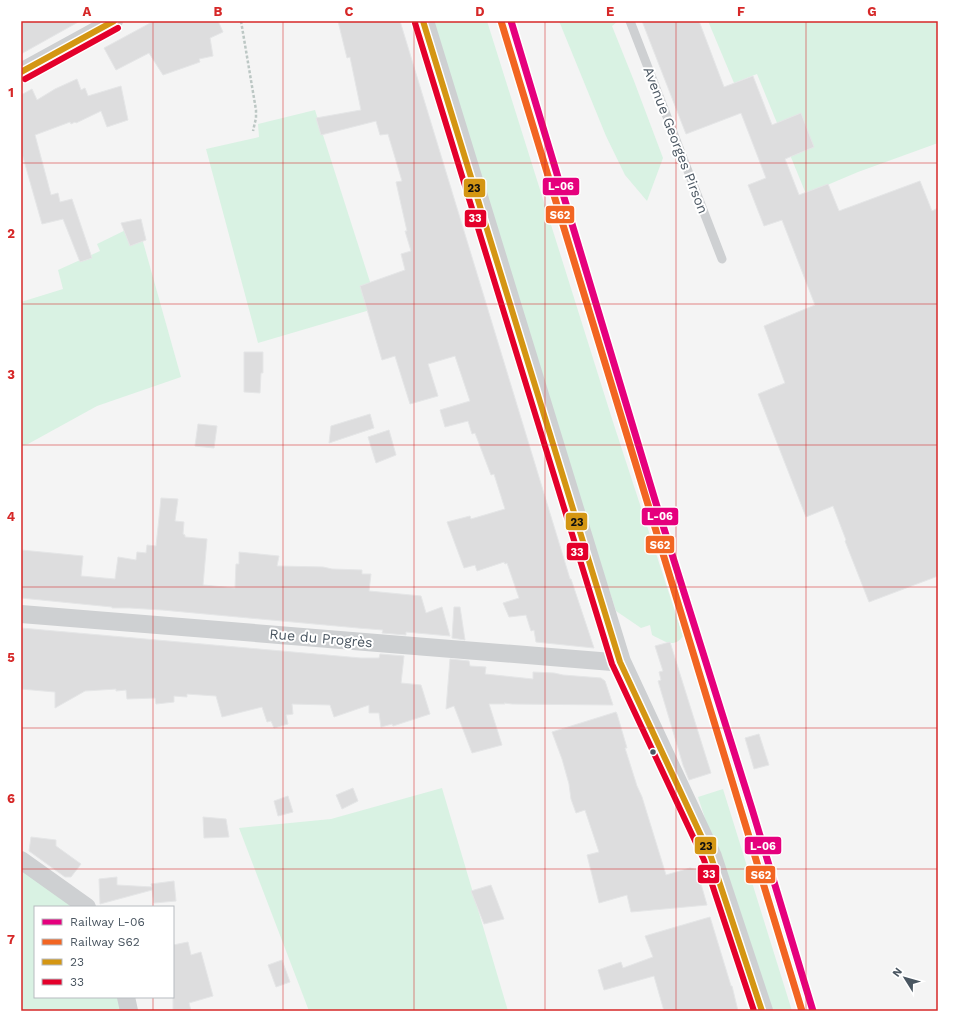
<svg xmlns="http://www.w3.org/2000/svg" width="959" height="1032" font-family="'Work Sans',sans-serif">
<rect width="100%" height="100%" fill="#f4f4f4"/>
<!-- green -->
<g fill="#d9f2e3">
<path d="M423,21H487L613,422L683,636C674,649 664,641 652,635L650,625L641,628L616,611Z"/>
<polygon points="559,21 618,21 612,26 634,81 663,158 647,201 625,175 606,136"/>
<polygon points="708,21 938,21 938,143 858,172 806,194 757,74 734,83"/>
<polygon points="315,110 371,285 370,310 258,343 206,149 259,137 258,124"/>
<polygon points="138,224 181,377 97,406 28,444 21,446 21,302 63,289 58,270 100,251 97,244"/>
<polygon points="442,788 508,1011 309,1011 239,828 331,819"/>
<polygon points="723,789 792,1011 762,1011 717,855 698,797"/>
<polygon points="21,860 87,907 35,907 35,997 126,997 129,1011 21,1011"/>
</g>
<!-- building -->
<g fill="#ddddde" stroke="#e5e6e7">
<polygon points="21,21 80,21 21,54"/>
<polygon points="154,21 218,21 223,32 210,38 213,56 199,59 200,62 163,75 149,53 116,70 104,48"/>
<polygon points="338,21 400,21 560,546 570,579 571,579 594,648 536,642 534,630 531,631 526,615 509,617 503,603 519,598 507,563 505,564 504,562 477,571 475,565 464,568 447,522 470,516 471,519 505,509 494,474 491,475 475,433 472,434 468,421 445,427 440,410 470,401 455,356 428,364 438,396 410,404 395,356 382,360 360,286 405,270 401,254 411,251 405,231 407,231 396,182 402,181 388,134 380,135 376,121 321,135 316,118 361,110 350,57 347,58"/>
<polygon points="642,21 699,21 724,87 753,76 772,125 801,113 814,147 785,159 799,195 828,184 839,211 920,181 932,211 938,208 938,576 869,602 845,541 846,540 833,506 806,517 758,394 785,383 764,326 815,305 782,220 764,226 748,185 766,178 741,113 686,134"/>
<polygon points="77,79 81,90 85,88 88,96 121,86 128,120 107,127 101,111 76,123 75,122 71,124 70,122 35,135 51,195 58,193 60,202 72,199 92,258 80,262 63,219 42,224 21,150 21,95 32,89 37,100 55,89"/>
<polygon points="141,219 146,240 130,246 121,223"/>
<polygon points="244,352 263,352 263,373 261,373 260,393 244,392"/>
<polygon points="370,414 374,428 329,443 331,426"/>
<polygon points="198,424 217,426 214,448 195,446"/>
<polygon points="389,430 396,455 376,463 368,437"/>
<polygon points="161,498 178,499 175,521 184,522 183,534 185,535 185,537 207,539 203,585 235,588 236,564 239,564 239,552 279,556 277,566 323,567 332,569 362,570 362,574 371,574 369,591 421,596 426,613 442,607 450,636 406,632 406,635 382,633 383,630 358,628 162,610 130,608 112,608 112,607 21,598 21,550 83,556 81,576 115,579 118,557 136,560 137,552 146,553 147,545 156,546 160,508"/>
<polygon points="454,607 460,607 465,640 452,638"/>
<polygon points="21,628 361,658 379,658 380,654 404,656 401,683 421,685 430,714 393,726 392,724 381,727 379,713 369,713 369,705 334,717 330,705 292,704 293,714 286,715 288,724 274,728 271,721 267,722 262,707 222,717 216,696 187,694 187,697 174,696 174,702 156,704 155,698 127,699 126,690 116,691 116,689 85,691 55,708 55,692 21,689"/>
<polygon points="670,642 711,773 689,780 683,765 658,681 661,680 659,672 663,671 655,646"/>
<polygon points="450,659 469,661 470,666 486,667 485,674 533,679 533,672 554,673 563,675 601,678 605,681 613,705 512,704 504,703 505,704 489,704 502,745 472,753 454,706 446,709"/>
<polygon points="616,712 617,714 627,748 625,748 637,786 642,797 666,875 690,868 697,870 707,905 631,912 627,895 599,903 587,855 599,852 585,810 576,813 571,799 569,784 562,759 552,732"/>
<polygon points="759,734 769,765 754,769 745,738"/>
<polygon points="353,788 358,801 342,809 336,795"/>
<polygon points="288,796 293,812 278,816 274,801"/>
<polygon points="203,817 226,819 229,837 204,838"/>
<polygon points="31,837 56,840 56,846 81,864 71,877 65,877 29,851"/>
<polygon points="117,877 117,885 152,887 151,884 174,881 176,901 154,903 152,890 100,904 99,879"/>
<polygon points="491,885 504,919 484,924 471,891"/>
<polygon points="710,917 731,986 732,986 738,1011 664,1011 654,976 604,990 598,970 621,962 623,968 653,957 645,936"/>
<polygon points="188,942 191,955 201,952 213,996 189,1003 191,1011 173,1011 173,945"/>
<polygon points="282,960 290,982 276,987 268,965"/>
</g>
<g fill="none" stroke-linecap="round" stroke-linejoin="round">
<!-- path -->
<polyline stroke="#bcc7c4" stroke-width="2.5" stroke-dasharray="3 2" stroke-linecap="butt" points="241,21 256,110 256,118 253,131"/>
<!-- service -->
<polyline stroke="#ced0d2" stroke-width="9" points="630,21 722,259"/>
<!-- minor -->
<g stroke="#ced0d2" stroke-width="18">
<polyline points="21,72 114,21"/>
<polyline points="21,614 612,662 620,662"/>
<polyline points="21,860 87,907"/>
<polyline points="126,997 129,1011"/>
</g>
<!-- tertiary -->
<polyline stroke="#ced0d2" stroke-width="22" points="423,21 620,662 711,857 762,1011"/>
<defs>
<g id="bus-1">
<polyline points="423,21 620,662 711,857 762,1011"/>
<polyline points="21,72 114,21"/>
</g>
<g id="bus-2">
<polyline points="415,23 612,664 704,860 754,1011"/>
<polyline points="25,79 118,28"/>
</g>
</defs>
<!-- bus-1 casing -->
<use href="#bus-1" stroke="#fff" stroke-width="9"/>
<!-- bus-2 casing -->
<use href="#bus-2" stroke="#fff" stroke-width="9"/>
<!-- bus-1 -->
<use href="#bus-1" stroke="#d49613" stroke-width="6"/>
<!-- bus-2 -->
<use href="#bus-2" stroke="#e4002b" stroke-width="6"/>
<defs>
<polyline id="rail-1" points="511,21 655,500 752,809 813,1011"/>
<polyline id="rail-2" points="501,21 802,1011"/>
</defs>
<!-- rail-1 casing -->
<use href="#rail-1" stroke="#fff" stroke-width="10"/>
<!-- rail-2 casing -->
<use href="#rail-2" stroke="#fff" stroke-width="10"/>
<!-- rail-1 -->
<use href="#rail-1" stroke="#e5007d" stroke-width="7"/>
<!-- rail-2 -->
<use href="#rail-2" stroke="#f26522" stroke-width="7"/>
</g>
<!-- grid -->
<path fill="none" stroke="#d62828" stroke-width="1" stroke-opacity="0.55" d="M153,21V907M283,21V1011M414,21V1011M545,21V1011M676,21V1011M806,21V1011M21,163H938M21,304H938M21,445H938M21,587H938M21,728H938M21,869H938M153,997V1011"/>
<!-- markers -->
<circle fill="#4a5661" stroke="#fff" stroke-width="1.5" cx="653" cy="752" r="3.5"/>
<g text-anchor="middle" stroke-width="4" stroke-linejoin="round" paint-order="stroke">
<!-- street labels -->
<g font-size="14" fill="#4a5661" stroke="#fff">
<text transform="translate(676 140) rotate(69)" y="5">Avenue Georges Pirson</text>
<text transform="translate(321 638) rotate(5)" y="5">Rue du Progrès</text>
</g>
</g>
<g stroke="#fff" stroke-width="1.5">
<rect x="542" y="177" width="38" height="19" rx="4" fill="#e5007d"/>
<rect x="463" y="178" width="23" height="20" rx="4" fill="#d49613"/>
<rect x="545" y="205" width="30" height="19" rx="4" fill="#f26522"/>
<rect x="464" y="209" width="23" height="19" rx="4" fill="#e4002b"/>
<rect x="641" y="507" width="38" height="19" rx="4" fill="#e5007d"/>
<rect x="565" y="512" width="23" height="19" rx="4" fill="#d49613"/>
<rect x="645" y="535" width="30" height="19" rx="4" fill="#f26522"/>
<rect x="566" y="542" width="23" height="19" rx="4" fill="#e4002b"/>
<rect x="694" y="836" width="23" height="19" rx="4" fill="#d49613"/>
<rect x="744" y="836" width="38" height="19" rx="4" fill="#e5007d"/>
<rect x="697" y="864" width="23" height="20" rx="4" fill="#e4002b"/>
<rect x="745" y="865" width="31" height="19" rx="4" fill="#f26522"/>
</g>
<g font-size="11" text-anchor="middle" font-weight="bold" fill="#fff">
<text x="561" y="190">L-06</text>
<text x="560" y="219">S62</text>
<text x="475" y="222">33</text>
<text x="660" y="520">L-06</text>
<text x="660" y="549">S62</text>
<text x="577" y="556">33</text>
<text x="763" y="850">L-06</text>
<text x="709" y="878">33</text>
<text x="761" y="879">S62</text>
</g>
<g font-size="11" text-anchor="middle" font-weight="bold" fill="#111">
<text x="474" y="192">23</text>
<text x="577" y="526">23</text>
<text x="706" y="850">23</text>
</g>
<!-- border -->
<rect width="959" height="1032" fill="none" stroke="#ffffff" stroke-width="44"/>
<!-- legend -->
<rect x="34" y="906" width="140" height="92" fill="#ffffff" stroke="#b7bbc0"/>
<rect x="42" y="919" width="20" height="6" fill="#e5007d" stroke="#b7bbc0"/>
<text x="70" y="926" font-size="12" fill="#4a5661">Railway L-06</text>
<rect x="42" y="939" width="20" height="6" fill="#f26522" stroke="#b7bbc0"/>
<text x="70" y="946" font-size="12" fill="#4a5661">Railway S62</text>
<rect x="42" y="959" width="20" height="6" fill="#d49613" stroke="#b7bbc0"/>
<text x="70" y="966" font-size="12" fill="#4a5661">23</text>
<rect x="42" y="979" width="20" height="6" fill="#e4002b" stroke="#b7bbc0"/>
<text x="70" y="986" font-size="12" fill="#4a5661">33</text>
<!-- north arrow -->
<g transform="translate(905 978) rotate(307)" stroke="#ffffff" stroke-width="3" paint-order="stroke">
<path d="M0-3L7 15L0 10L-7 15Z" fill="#4a5661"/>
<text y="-6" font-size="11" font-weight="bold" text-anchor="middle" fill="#4a5661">N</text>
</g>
<rect x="22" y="22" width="915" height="988" fill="none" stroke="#d62828" stroke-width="1.5"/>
<g font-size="13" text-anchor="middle" font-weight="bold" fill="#d62828">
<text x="87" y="16">A</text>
<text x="218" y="16">B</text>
<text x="349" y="16">C</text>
<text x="480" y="16">D</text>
<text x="610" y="16">E</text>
<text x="741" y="16">F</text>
<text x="872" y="16">G</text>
<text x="11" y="97">1</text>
<text x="11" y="238">2</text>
<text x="11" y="379">3</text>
<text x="11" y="521">4</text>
<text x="11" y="662">5</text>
<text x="11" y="803">6</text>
<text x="11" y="944">7</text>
</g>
</svg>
